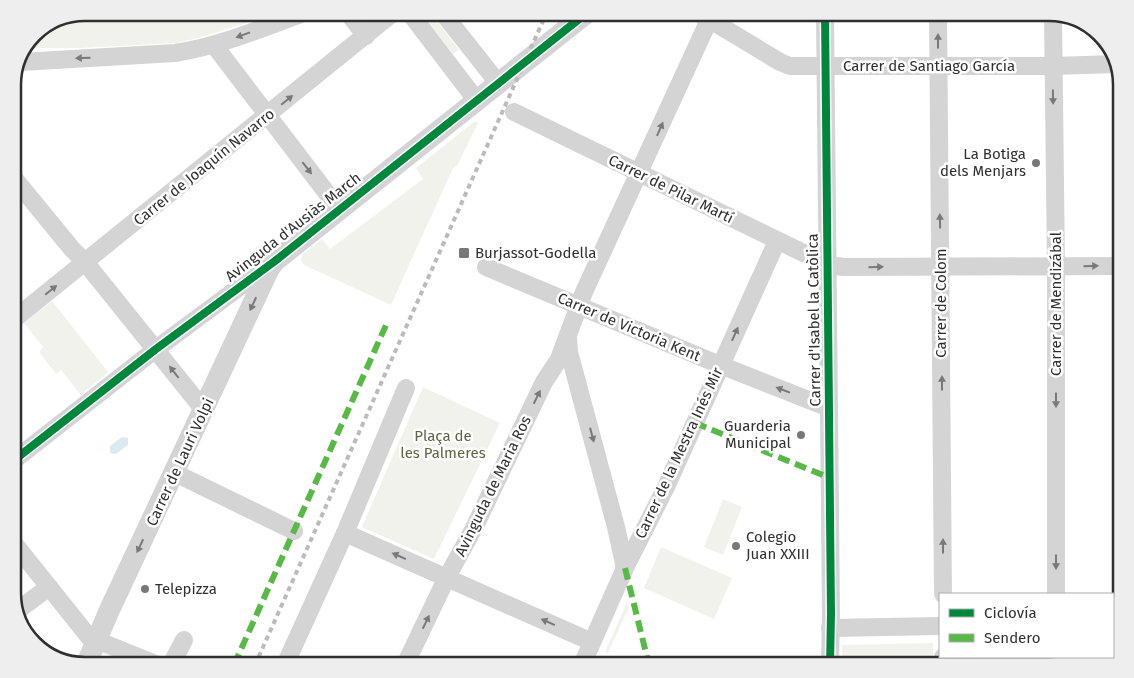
<svg xmlns="http://www.w3.org/2000/svg" width="1134" height="678" font-family="'Fira Sans',sans-serif">
<rect width="100%" height="100%" fill="#fff"/>
<!-- green -->
<g fill="#f1f2ec">
<polygon points="85,12 278,12 278,13 198,38 177,43 80,48 27,48 34,33"/>
<polygon points="428,13 431,13 459,50 453,54 425,18 425,15"/>
<polygon points="474,122 477,122 478,123 458,164 453,168 391,305 304,265 301,260 303,254 322,239 330,249 423,179 416,168"/>
<polygon points="52,301 108,372 81,395 61,370 56,374 39,352 43,347 24,323"/>
<polygon points="423,387 500,423 434,559 362,527"/>
<polygon points="723,499 742,507 723,555 704,547"/>
<polygon points="661,547 732,578 714,619 644,588"/>
<polygon points="626,605 629,607 608,653 605,652"/>
<polygon points="933,643 933,665 843,665 842,645"/>
</g>
<!-- water -->
<polygon fill="#daeaee" points="122,437 128,438 128,445 116,454 110,453 110,446"/>
<g fill="none" stroke-linecap="round" stroke-linejoin="round">
<!-- minor -->
<g stroke="#d4d4d4" stroke-width="18">
<polyline points="347,12 366,36"/>
<polyline points="409,12 477,101"/>
<polyline points="442,12 498,83"/>
<polyline points="697,12 780,62 790,66 1053,66 1116,64"/>
<polyline points="825,12 831,614 830,665"/>
<polyline points="938,12 943,594"/>
<polyline points="1053,14 1056,267 1056,594"/>
<polyline points="214,45 339,209"/>
<path d="M21,62L175,53C220,46 263,28 306,12"/>
<polyline points="514,112 828,265 844,267 1121,266"/>
<polyline points="13,177 72,249 85,262 204,410"/>
<polyline points="486,267 720,365 829,408"/>
<polyline points="13,320 394,12"/>
<polyline points="568,338 569,352 616,527 625,568"/>
<polyline points="13,461 156,349 273,262"/>
<polyline points="175,473 294,531"/>
<polyline points="345,533 592,642"/>
<polyline points="13,542 89,637 158,665"/>
<polyline points="17,611 49,587"/>
<polyline points="830,628 940,626"/>
<polyline points="1057,657 1057,664"/>
<polyline points="171,665 184,640"/>
<polyline points="285,665 345,533 406,388"/>
<polyline points="405,665 447,577 473,530 544,382 559,359 584,292 709,20"/>
<polyline points="582,665 625,568 666,487 777,241"/>
<polyline points="943,665 943,657"/>
</g>
<!-- tertiary -->
<polyline stroke="#d4d4d4" stroke-width="21" points="86,665 109,611 269,269 275,261 588,12"/>
<!-- rail -->
<polyline stroke="#bbb" stroke-width="4" stroke-dasharray="5 4" stroke-linecap="butt" points="255,665 547,12"/>
<!-- quiet -->
<g stroke="#58b947" stroke-width="6" stroke-dasharray="12 6" stroke-linecap="butt">
<polyline points="695,423 830,478"/>
<polyline points="625,568 649,665"/>
<polyline points="234,665 387,323"/>
</g>
<defs>
<g id="cycleway">
<polyline points="825,12 831,614 830,665"/>
<polyline points="13,461 156,349 275,261 588,12"/>
</g>
</defs>
<!-- cycleway casing -->
<use href="#cycleway" stroke="#fff" stroke-width="11"/>
<!-- cycleway -->
<use href="#cycleway" stroke="#00873e" stroke-width="8"/>
</g>
<!-- one-way arrows -->
<defs><path id="oneway-solid" d="M-6-.8H1V-3.2L6.5 0L1 3.2V.8H-6Z" transform="scale(1.25)"/></defs>
<g fill="#797979">
<use href="#oneway-solid" transform="translate(243 35) rotate(160)"/>
<use href="#oneway-solid" transform="translate(938 41) rotate(-90)"/>
<use href="#oneway-solid" transform="translate(83 58) rotate(178)"/>
<use href="#oneway-solid" transform="translate(1053 97) rotate(89)"/>
<use href="#oneway-solid" transform="translate(287 100) rotate(-39)"/>
<use href="#oneway-solid" transform="translate(660 129) rotate(-66)"/>
<use href="#oneway-solid" transform="translate(307 168) rotate(52)"/>
<use href="#oneway-solid" transform="translate(940 221) rotate(-91)"/>
<use href="#oneway-solid" transform="translate(1091 266) rotate(-1)"/>
<use href="#oneway-solid" transform="translate(876 267) rotate(-1)"/>
<use href="#oneway-solid" transform="translate(51 290) rotate(-39)"/>
<use href="#oneway-solid" transform="translate(253 304) rotate(115)"/>
<use href="#oneway-solid" transform="translate(735 334) rotate(-66)"/>
<use href="#oneway-solid" transform="translate(174 372) rotate(-128)"/>
<use href="#oneway-solid" transform="translate(942 383) rotate(-90)"/>
<use href="#oneway-solid" transform="translate(783 390) rotate(-159)"/>
<use href="#oneway-solid" transform="translate(537 397) rotate(-64)"/>
<use href="#oneway-solid" transform="translate(1056 400) rotate(90)"/>
<use href="#oneway-solid" transform="translate(592 435) rotate(75)"/>
<use href="#oneway-solid" transform="translate(140 546) rotate(115)"/>
<use href="#oneway-solid" transform="translate(943 546) rotate(-90)"/>
<use href="#oneway-solid" transform="translate(399 556) rotate(-156)"/>
<use href="#oneway-solid" transform="translate(1056 562) rotate(90)"/>
<use href="#oneway-solid" transform="translate(426 622) rotate(-64)"/>
<use href="#oneway-solid" transform="translate(548 622) rotate(-156)"/>
</g>
<!-- markers -->
<g fill="#787878" stroke="#fff" stroke-width="2">
<circle cx="1036" cy="163" r="5"/>
<rect x="458" y="247" width="12" height="12" rx="2.5"/>
<circle cx="801" cy="435" r="5"/>
<circle cx="736" cy="546" r="5"/>
<circle cx="145" cy="589" r="5"/>
</g>
<g text-anchor="middle" stroke-width="5" stroke-linejoin="round" paint-order="stroke">
<!-- street labels -->
<g font-size="15" fill="#2f2f2f" stroke="#fff">
<text x="929" y="71">Carrer de Santiago García</text>
<text transform="translate(204 167) rotate(-39)" y="5">Carrer de Joaquín Navarro</text>
<text transform="translate(671 189) rotate(26)" y="5">Carrer de Pilar Martí</text>
<text transform="translate(293 227) rotate(-38)" y="5">Avinguda d'Ausiàs March</text>
<text transform="translate(941 303) rotate(-90)" y="5">Carrer de Colom</text>
<text transform="translate(1056 304) rotate(-90)" y="5">Carrer de Mendizábal</text>
<text transform="translate(814 320) rotate(-91)" y="5">Carrer d'Isabel la Catòlica</text>
<text transform="translate(629 327) rotate(23)" y="5">Carrer de Victoria Kent</text>
<text transform="translate(679 453) rotate(-65)" y="5">Carrer de la Mestra Inés Mir</text>
<text transform="translate(180 462) rotate(-65)" y="5">Carrer de Lauri Volpi</text>
<text transform="translate(493 486) rotate(-64)" y="5">Avinguda de Maria Ros</text>
</g>
<!-- poi labels -->
<g font-size="15" fill="#2f2f2f" stroke="#fff" text-anchor="start">
<text x="1026" y="159" text-anchor="end">La Botiga<tspan x="1026" dy="17">dels Menjars</tspan></text>
<text x="475" y="258">Burjassot-Godella</text>
<text x="791" y="431" text-anchor="end">Guarderia<tspan x="791" dy="17">Municipal</tspan></text>
<text x="746" y="542">Colegio<tspan x="746" dy="17">Juan XXIII</tspan></text>
<text x="155" y="594">Telepizza</text>
</g>
<!-- park labels -->
<g font-size="15" fill="#5a6741" stroke="#fff">
<text x="443" y="441">Plaça de<tspan x="443" dy="17">les Palmeres</tspan></text>
</g>
</g>
<!-- crop -->
<path d="M0 0H1134V678H0ZM85 21H1049A64 64 0 0 1 1113 85V593A64 64 0 0 1 1049 657H85A64 64 0 0 1 21 593V85A64 64 0 0 1 85 21Z" fill="#eee" fill-rule="evenodd"/>
<path fill="none" stroke="#2f2f2f" stroke-width="2.5" d="M85 21H1049A64 64 0 0 1 1113 85V593A64 64 0 0 1 1049 657H85A64 64 0 0 1 21 593V85A64 64 0 0 1 85 21Z"/>
<!-- legend -->
<rect x="939" y="593" width="175" height="65" fill="#ffffff" stroke="#acacac"/>
<rect x="949" y="609" width="25" height="8" fill="#00873e" stroke="#acacac"/>
<text x="984" y="618" font-size="15" fill="#2f2f2f">Ciclovía</text>
<rect x="949" y="634" width="25" height="8" fill="#58b947" stroke="#acacac"/>
<text x="984" y="643" font-size="15" fill="#2f2f2f">Sendero</text>
</svg>
